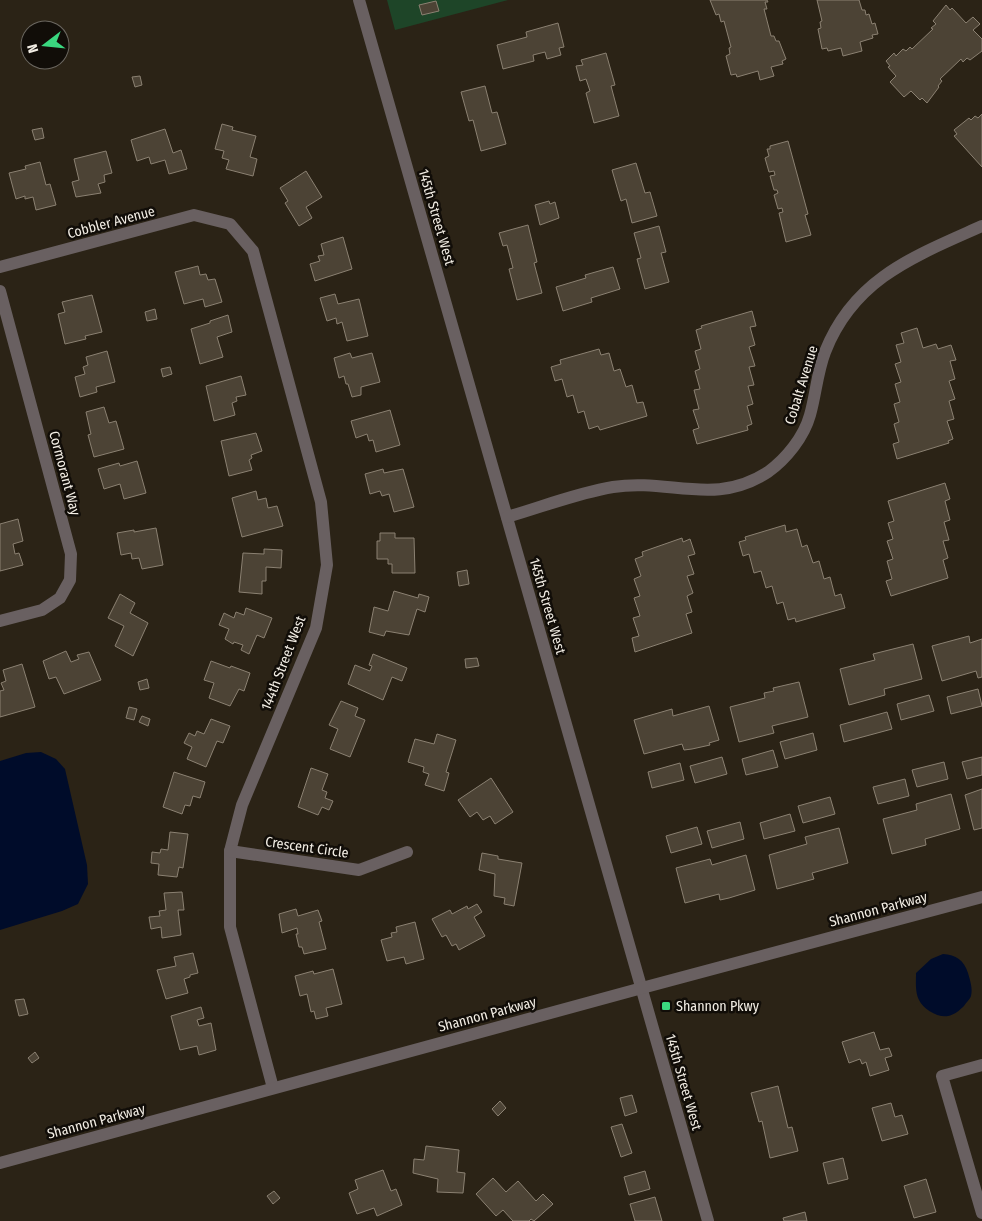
<svg xmlns="http://www.w3.org/2000/svg" width="982" height="1221" font-family="'Fira Sans Condensed',sans-serif">
<rect width="100%" height="100%" fill="#2b2316"/>
<!-- green -->
<polygon fill="#1e4528" points="387,0 508,0 395,30"/>
<!-- water -->
<g fill="#000c2a">
<polygon points="41,752 56,759 65,769 87,865 88,884 78,904 62,911 0,930 0,761 26,753"/>
<path d="M943,954C956,955 964,960 968,973C970,980 973,989 971,996C970,999 966,1003 964,1006C960,1010 954,1015 948,1016C938,1018 923,1009 919,1000C915,992 916,982 916,973L931,959Z"/>
</g>
<!-- building -->
<g fill="#4c4335" stroke="#8b8172">
<polygon points="710,0 767,0 768,2 765,2 767,9 764,9 771,36 774,36 776,41 779,41 786,59 782,61 783,64 771,67 774,76 760,80 758,71 737,77 736,74 731,75 726,56 730,54 729,48 731,47 724,21 721,22 719,14 716,15"/>
<polygon points="817,0 859,0 862,10 865,10 866,15 869,14 872,24 875,23 878,34 872,35 873,38 860,42 862,51 843,56 841,48 828,51 827,48 822,49 818,29 821,28 820,22 822,21"/>
<polygon points="436,1 439,11 422,15 419,5"/>
<polygon points="946,5 950,10 952,8 966,23 973,17 980,24 973,30 982,39 982,51 970,60 967,58 963,62 961,59 940,79 942,81 938,86 939,87 927,103 922,98 920,100 911,91 904,97 890,82 896,76 888,67 890,66 886,61 894,53 896,56 903,49 906,51 910,47 912,49 933,29 931,28 936,24 933,21"/>
<polygon points="558,23 564,47 559,48 561,55 547,59 545,52 533,55 534,61 503,69 497,45 527,37 526,32"/>
<polygon points="606,53 615,85 611,86 619,116 594,123 586,93 590,91 586,79 580,81 576,66 583,65 581,60"/>
<polygon points="140,76 142,85 135,87 132,77"/>
<polygon points="485,86 492,113 497,112 506,144 481,151 473,120 469,121 461,92"/>
<polygon points="982,114 982,167 954,136 957,134 954,130 969,118 971,120 975,116 978,118"/>
<polygon points="222,124 233,127 232,130 256,136 250,157 257,159 253,176 226,169 229,160 222,158 224,151 215,149"/>
<polygon points="42,128 44,138 35,140 32,130"/>
<polygon points="165,129 173,153 181,150 187,169 169,174 165,160 151,164 149,157 137,161 131,140"/>
<polygon points="788,141 808,214 805,215 811,235 786,242 779,213 783,212 782,208 778,209 774,195 778,193 777,190 774,190 770,176 775,175 774,171 769,172 765,158 769,156 767,149 770,149 770,146"/>
<polygon points="106,151 112,173 104,175 105,182 98,184 101,193 76,197 72,182 79,180 74,159"/>
<polygon points="40,162 46,185 50,184 56,205 36,210 33,197 25,199 25,196 16,199 9,173 26,169 25,166"/>
<polygon points="636,163 645,193 650,192 657,216 632,223 626,199 621,201 612,170"/>
<polygon points="306,171 322,197 306,207 312,218 299,226 285,203 288,201 280,188"/>
<polygon points="549,201 550,204 555,202 559,218 540,225 535,205"/>
<polygon points="528,225 537,262 534,263 542,293 517,300 509,269 513,268 507,245 503,246 499,233"/>
<polygon points="659,226 666,252 661,253 669,282 645,289 637,259 641,258 634,233"/>
<polygon points="343,237 352,269 315,281 310,264 320,261 318,256 324,255 321,244"/>
<polygon points="198,266 200,275 206,274 208,280 215,279 222,302 205,307 203,299 184,304 175,272"/>
<polygon points="613,267 620,289 591,298 592,302 563,311 556,287 586,278 585,275"/>
<polygon points="335,294 338,304 359,299 368,336 347,341 342,322 337,324 336,318 327,321 320,298"/>
<polygon points="92,295 102,332 85,336 86,339 65,344 58,314 65,312 62,302"/>
<polygon points="155,309 157,319 147,321 145,312"/>
<polygon points="752,311 756,326 750,327 755,345 749,347 755,366 749,367 754,385 748,386 753,404 747,406 752,424 747,426 748,430 697,444 693,430 699,428 693,410 699,409 694,390 700,389 695,371 700,369 695,351 701,349 696,330 702,328 701,326"/>
<polygon points="228,315 232,332 217,337 223,357 200,364 191,329 210,323 210,321"/>
<polygon points="917,328 923,348 936,344 938,349 951,345 956,360 950,361 955,379 949,381 955,399 949,401 954,419 947,421 953,439 948,441 949,443 897,459 893,444 899,442 894,424 899,422 894,404 900,402 895,384 901,382 895,364 901,362 896,345 904,343 901,333"/>
<polygon points="599,349 601,355 609,353 614,371 620,369 626,387 632,385 637,403 643,402 647,416 600,430 598,426 589,429 584,411 578,413 573,395 567,397 562,379 555,381 551,367 561,364 560,360"/>
<polygon points="107,351 115,382 96,387 97,392 80,397 75,377 85,374 83,367 88,365 86,357"/>
<polygon points="350,353 352,358 372,353 380,382 361,387 361,395 352,397 348,384 346,384 344,376 339,378 334,358"/>
<polygon points="170,367 172,374 163,377 161,369"/>
<polygon points="241,376 246,395 236,397 237,401 232,403 235,415 214,421 206,386"/>
<polygon points="104,407 109,423 116,421 124,449 94,457 88,435 91,434 90,430 86,412"/>
<polygon points="390,410 400,445 376,452 373,440 369,441 367,434 356,438 351,421"/>
<polygon points="256,433 262,451 251,455 252,458 249,460 252,470 229,476 221,441"/>
<polygon points="137,461 146,493 124,499 120,484 104,489 98,469 119,463 120,466"/>
<polygon points="383,469 384,473 403,469 414,507 394,512 389,494 382,496 380,491 370,494 365,474"/>
<polygon points="945,483 950,499 945,501 950,520 944,522 949,540 943,541 948,558 943,560 948,578 891,596 886,581 892,579 887,561 893,559 887,541 893,539 888,523 894,521 888,501"/>
<polygon points="256,491 258,500 266,498 268,508 277,506 283,526 242,537 232,498"/>
<polygon points="18,519 23,541 13,544 15,554 19,553 23,565 0,571 0,524"/>
<polygon points="785,525 786,532 797,529 802,547 807,545 813,563 819,561 824,579 830,577 835,596 841,594 845,608 796,622 795,618 788,620 783,602 777,604 772,586 766,588 761,571 754,573 749,554 743,556 739,542 746,540 745,537"/>
<polygon points="156,528 163,565 142,569 139,558 132,559 131,553 121,555 117,533 134,530 134,532"/>
<polygon points="380,533 395,533 395,538 414,538 415,573 392,573 392,564 388,564 388,559 377,559 377,541 380,541"/>
<polygon points="682,538 683,542 690,539 695,554 688,556 694,574 687,576 693,593 687,596 692,612 686,614 692,633 635,652 632,638 639,636 633,618 640,616 634,598 640,596 634,579 641,576 635,559 643,556 642,552"/>
<polygon points="264,549 282,550 281,568 266,567 266,581 262,581 262,594 239,592 243,553 264,554"/>
<polygon points="467,570 469,584 459,586 457,572"/>
<polygon points="394,591 418,598 419,594 429,597 425,612 417,609 409,635 386,631 384,636 369,632 374,607 388,611"/>
<polygon points="120,594 135,603 130,613 148,623 133,656 115,646 124,626 108,618"/>
<polygon points="246,608 272,618 264,638 257,635 249,654 241,650 243,645 234,642 233,644 225,639 229,629 219,625 224,613 234,618 236,612 244,615"/>
<polygon points="969,636 970,643 982,639 982,677 978,678 976,671 942,681 932,646"/>
<polygon points="913,644 922,679 884,689 885,695 849,705 840,669 875,660 873,654"/>
<polygon points="66,651 71,662 79,659 77,655 89,652 101,680 64,694 56,677 49,679 43,661"/>
<polygon points="373,654 407,668 402,681 392,677 383,700 348,684 355,665 370,671 372,666 369,665"/>
<polygon points="477,658 479,666 466,668 465,659"/>
<polygon points="211,661 230,668 231,666 250,673 244,691 239,689 230,706 209,698 214,683 204,680"/>
<polygon points="22,664 35,707 0,717 0,691 4,690 1,683 6,681 3,670"/>
<polygon points="147,679 149,688 140,690 138,682"/>
<polygon points="799,682 808,717 772,726 774,733 739,742 730,707 765,698 764,693 774,691 773,688"/>
<polygon points="978,689 982,706 951,714 947,697"/>
<polygon points="929,695 934,711 901,720 897,704"/>
<polygon points="341,701 358,708 355,716 365,720 350,757 330,749 338,729 329,725"/>
<polygon points="709,706 719,740 709,743 710,745 692,749 684,750 682,744 644,754 634,720 672,709 673,716"/>
<polygon points="129,707 137,709 134,720 126,718"/>
<polygon points="887,712 892,729 844,742 840,725"/>
<polygon points="142,716 150,719 148,726 139,722"/>
<polygon points="211,719 230,726 223,743 217,741 206,767 187,759 192,747 184,743 189,733 195,736 197,731 204,734"/>
<polygon points="813,733 817,750 785,759 780,742"/>
<polygon points="437,734 456,740 446,772 449,773 444,791 425,785 429,774 423,772 424,767 408,762 415,739 434,744"/>
<polygon points="773,750 778,767 746,775 742,759"/>
<polygon points="722,757 727,774 695,783 690,766"/>
<polygon points="982,757 982,775 967,779 962,762"/>
<polygon points="944,762 948,779 917,787 912,770"/>
<polygon points="680,763 684,780 652,788 648,772"/>
<polygon points="311,768 328,774 322,790 327,792 325,798 333,801 329,810 322,807 318,815 298,807"/>
<polygon points="174,772 205,782 200,798 193,796 190,806 185,805 182,814 163,807"/>
<polygon points="491,778 513,812 495,824 490,816 483,820 477,812 470,817 458,800"/>
<polygon points="905,779 909,796 878,804 873,787"/>
<polygon points="982,789 982,828 974,830 965,795"/>
<polygon points="951,794 960,829 925,839 926,845 892,854 883,819 917,810 916,804"/>
<polygon points="830,797 835,814 803,823 798,806"/>
<polygon points="790,814 795,831 764,839 760,823"/>
<polygon points="740,822 744,839 712,848 707,831"/>
<polygon points="697,827 702,844 671,853 666,836"/>
<polygon points="839,828 848,863 812,873 814,879 777,889 769,855 807,844 805,837"/>
<polygon points="170,832 188,834 183,868 179,867 177,877 158,875 159,864 151,863 152,852 160,853 161,849 168,850"/>
<polygon points="482,853 498,856 498,859 522,863 514,906 504,904 505,898 494,896 495,874 479,870"/>
<polygon points="746,855 755,890 729,898 720,900 719,894 685,903 676,868 710,859 712,865"/>
<polygon points="182,892 184,910 178,910 181,935 162,938 161,927 151,929 149,917 160,916 159,911 166,910 164,893"/>
<polygon points="477,904 482,912 474,917 485,936 459,950 456,944 452,946 446,935 442,937 432,919 450,910 452,914 467,906 468,909"/>
<polygon points="296,909 298,916 318,910 322,921 319,922 326,949 304,954 302,947 299,947 296,934 298,934 297,928 282,933 279,914"/>
<polygon points="415,922 424,959 406,964 404,957 387,961 381,940 392,937 391,933 397,932 396,927"/>
<polygon points="193,953 198,973 190,975 190,977 184,979 188,993 166,999 157,970 176,966 174,957"/>
<polygon points="333,969 342,1004 326,1008 328,1016 316,1019 314,1011 311,1012 307,994 300,996 295,976 313,971 314,974"/>
<polygon points="24,999 28,1014 19,1016 15,1000"/>
<polygon points="201,1007 204,1018 197,1020 199,1026 211,1023 216,1050 199,1055 197,1046 180,1050 171,1016"/>
<polygon points="874,1032 880,1050 889,1048 892,1056 885,1058 889,1070 870,1076 866,1062 862,1064 860,1059 849,1063 842,1042"/>
<polygon points="35,1052 39,1058 32,1063 28,1058"/>
<polygon points="778,1086 788,1128 792,1127 798,1151 770,1158 762,1121 759,1122 751,1093"/>
<polygon points="632,1095 637,1112 625,1116 620,1098"/>
<polygon points="500,1101 506,1108 498,1116 492,1109"/>
<polygon points="891,1103 895,1117 902,1115 908,1134 882,1141 872,1108"/>
<polygon points="622,1124 632,1153 621,1157 611,1127"/>
<polygon points="426,1146 459,1150 457,1172 465,1173 463,1193 437,1192 438,1179 413,1173 414,1159 424,1160"/>
<polygon points="843,1158 848,1179 828,1184 823,1163"/>
<polygon points="383,1170 391,1191 396,1189 402,1205 377,1216 374,1208 357,1214 349,1193 358,1189 355,1180"/>
<polygon points="645,1171 650,1189 629,1195 624,1177"/>
<polygon points="493,1178 506,1192 518,1181 536,1201 543,1194 553,1204 534,1221 531,1219 529,1221 513,1221 503,1210 496,1216 476,1194"/>
<polygon points="926,1179 936,1212 914,1218 904,1186"/>
<polygon points="274,1191 280,1198 273,1204 267,1196"/>
<polygon points="655,1197 662,1221 635,1221 630,1204"/>
<polygon points="805,1212 807,1221 784,1221 783,1218"/>
</g>
<g fill="none" stroke-linecap="round" stroke-linejoin="round">
<!-- minor -->
<g stroke="#696061" stroke-width="12">
<polyline points="359,0 708,1221"/>
<polyline points="0,267 194,215 230,224 253,251 321,502 327,565 316,628 242,805 230,851 230,927 273,1088"/>
<polyline points="0,291 71,554 70,580 60,598 42,610 0,621"/>
<path d="M507,517C542,507 577,493 613,487C670,478 714,507 768,472C786,459 804,437 810,415C816,394 817,373 825,352C854,278 915,256 982,226"/>
<polyline points="230,851 359,870 407,852"/>
<polyline points="982,1065 942,1076 982,1213"/>
<polyline points="0,1163 642,988 982,897"/>
</g>
</g>
<!-- markers -->
<rect fill="#3ad77f" stroke="#110d08" stroke-width="2" x="661" y="1001" width="10" height="10" rx="2.5"/>
<g text-anchor="middle" stroke-width="5" stroke-linejoin="round" paint-order="stroke">
<!-- street labels -->
<g font-size="14" fill="#f3eee5" stroke="#110d08">
<text transform="translate(437 217) rotate(74)" y="5">145th Street West</text>
<text transform="translate(111 222) rotate(-15)" y="5">Cobbler Avenue</text>
<text transform="translate(801 385) rotate(-73)" y="5">Cobalt Avenue</text>
<text transform="translate(65 473) rotate(75)" y="5">Cormorant Way</text>
<text transform="translate(548 606) rotate(74)" y="5">145th Street West</text>
<text transform="translate(283 663) rotate(-69)" y="5">144th Street West</text>
<text transform="translate(307 847) rotate(8)" y="5">Crescent Circle</text>
<text transform="translate(878 909) rotate(-15)" y="5">Shannon Parkway</text>
<text transform="translate(487 1014) rotate(-15)" y="5">Shannon Parkway</text>
<text transform="translate(684 1082) rotate(74)" y="5">145th Street West</text>
<text transform="translate(96 1121) rotate(-15)" y="5">Shannon Parkway</text>
</g>
<!-- poi labels -->
<g font-size="14" fill="#f3eee5" stroke="#110d08" text-anchor="start">
<text x="676" y="1011">Shannon Pkwy</text>
</g>
</g>
<!-- north arrow -->
<g transform="translate(45 45) rotate(254)"><circle r="24" fill="#110d08" stroke="#6b6760"/>
<path d="M0-4L9 19L0 12L-9 19Z" fill="#3ad77f"/>
<text y="-8" font-size="14" font-weight="bold" text-anchor="middle" fill="#f3eee5">N</text>
</g>
</svg>
